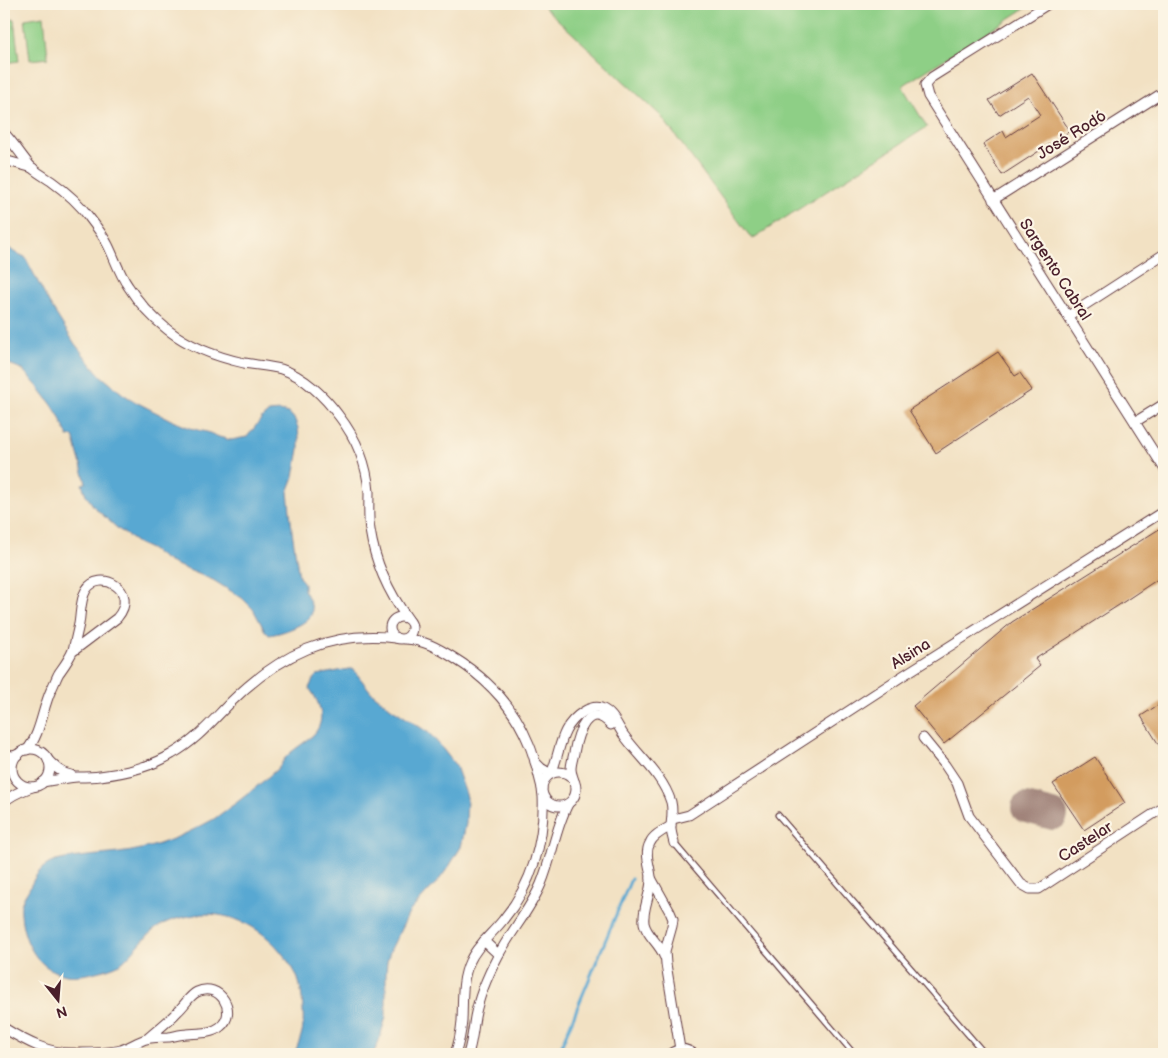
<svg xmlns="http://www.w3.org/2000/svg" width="1168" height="1058" font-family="'Balsamiq Sans',sans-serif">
<rect width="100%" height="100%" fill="#fcf5e5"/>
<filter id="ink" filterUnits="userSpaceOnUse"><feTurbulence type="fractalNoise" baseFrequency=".02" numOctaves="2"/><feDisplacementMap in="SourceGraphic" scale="10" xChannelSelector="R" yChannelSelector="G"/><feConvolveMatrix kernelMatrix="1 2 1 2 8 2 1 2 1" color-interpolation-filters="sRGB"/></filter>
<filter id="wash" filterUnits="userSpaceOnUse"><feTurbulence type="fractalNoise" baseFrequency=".0096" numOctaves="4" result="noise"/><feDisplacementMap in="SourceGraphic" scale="20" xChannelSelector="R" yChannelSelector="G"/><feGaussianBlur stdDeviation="1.12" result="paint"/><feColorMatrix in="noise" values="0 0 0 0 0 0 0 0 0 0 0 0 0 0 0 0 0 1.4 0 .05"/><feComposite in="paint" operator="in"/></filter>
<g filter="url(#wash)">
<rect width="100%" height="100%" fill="#f2e1c3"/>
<!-- green -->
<g fill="#8ecf86" stroke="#6c7758">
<polygon points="541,4 1032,4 902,86 927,127 752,239 661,116"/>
<polygon points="44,16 48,58 30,60 25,19"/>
<polygon points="14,19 19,61 4,63 4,21"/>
</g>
<!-- water -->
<g fill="#58a8d2" stroke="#51647e">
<path d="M4,244L14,252L25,257L49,303L75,344L100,375L123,394L134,401L173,421L190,428L207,432L219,437L231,440L247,437L262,418L269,412L280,411L288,413L292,416L295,420L298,428L299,438V449L294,477L288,492L292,531L299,577L304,583V590C307,594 313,607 312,612C311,624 279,634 269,635L265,631L253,609L242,598L213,580L169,562L150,549L137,543L117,528L94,507L86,495L82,484L86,483L73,436L68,437L59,416L52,405L38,387L22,369L4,362V304L5,294L4,287Z"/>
<path d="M349,669H353L371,692L391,708L429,733L439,744L456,766L467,797L466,824L461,847L450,865L439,880L410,911L391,949L387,961L386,972V1017L377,1047L372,1054H294C298,1045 302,1035 303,1026C304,1013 302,990 298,979C296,972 291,966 287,960C269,933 239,914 205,914C196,914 185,917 176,919C160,923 148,934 138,946C132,952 127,959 120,964C112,968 104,970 96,972C85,975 72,977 62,974C35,967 23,939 21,914C21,910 20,905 22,902C23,897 28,892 30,887C36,874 42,865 56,861C84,854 113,856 141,849C165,844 190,832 212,820C216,818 219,815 222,813C241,800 259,785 276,770C281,765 284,758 290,753C297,747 306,742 313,735C327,721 320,702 309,688L314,678L317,675Z"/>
</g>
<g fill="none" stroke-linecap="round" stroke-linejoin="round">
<!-- stream -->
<polyline stroke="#58a8d2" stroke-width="3" points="558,1054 631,879"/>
<!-- taxiway -->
<polyline stroke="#9e8077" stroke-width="30" points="1026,808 1053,815"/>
</g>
<g id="blocks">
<!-- building -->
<g fill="#d39c5f">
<polygon points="1032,73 1070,131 1002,175 983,144 1003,131 1006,137 1040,115 1028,96 999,115 989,100"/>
<polygon points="998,352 1015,376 1020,373 1032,390 936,453 909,410"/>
<polygon points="1164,526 1164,575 1119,605 1035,659 1040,666 944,744 913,706 1012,622"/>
<polygon points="1164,701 1164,753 1141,716"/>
<polygon points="1095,757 1125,803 1084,830 1053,784"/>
</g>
</g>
</g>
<g filter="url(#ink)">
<use href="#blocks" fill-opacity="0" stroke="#633c42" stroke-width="1"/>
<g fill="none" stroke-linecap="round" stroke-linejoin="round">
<defs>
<g id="service">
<polyline points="778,815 985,1054"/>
<polyline points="674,843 854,1054"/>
</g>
<g id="minor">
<polyline points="1048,4 932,77 925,85 928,96 1164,468"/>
<path d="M4,133C14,143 22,157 32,168C38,173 45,177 51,181C65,191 79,203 89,217C96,226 103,235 108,245C115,259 119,273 128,286C138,302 153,318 168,330C190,347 217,357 244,363C256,365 269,366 281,369C304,376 325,397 339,416C356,438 367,465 369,492C369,505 368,518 370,530C375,563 389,593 408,619"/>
<polyline points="4,160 33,168"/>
<polyline points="993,200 1164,92"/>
<polyline points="1068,316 1164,254"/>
<polyline points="1135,422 1164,404"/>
<circle cx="401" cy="628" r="11"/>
<path d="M405,639C424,640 438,648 454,658C488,679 514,707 529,744C535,758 538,773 542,788"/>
<polyline points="923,738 945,765 957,783 969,816 1021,884 1030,889 1039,889 1164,807"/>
<circle cx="31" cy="768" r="19"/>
<path d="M27,750C41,733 42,710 51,690C54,685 56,678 59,673C64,666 70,658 73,650C75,642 77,633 79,624C81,613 80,600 86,590C99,568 141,590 117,618L72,652"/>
<polyline points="4,755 13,756 19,754"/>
<path d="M48,760C55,767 61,773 71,775"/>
<path d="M535,762L541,768L551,774C561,751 559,727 583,712C588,709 595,706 601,708C613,713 617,725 623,734C639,757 662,774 671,802C673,810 672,817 671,825C670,830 673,838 674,843"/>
<circle cx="559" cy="789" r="17"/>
<path d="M574,781C573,777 571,773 571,769C571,764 573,758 574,753C577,735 588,699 611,725"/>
<path d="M43,782C55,780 66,778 77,777C85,777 93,777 100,776C125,773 151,767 172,754C197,740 212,721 232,701C279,655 330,630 396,638"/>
<path d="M4,802C12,794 22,791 32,787"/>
<polyline points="673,819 689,815 904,675 1164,511"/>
<polyline points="651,878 670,912 673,919 672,926 665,951 666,964 680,1049"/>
<polyline points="484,941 498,954"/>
<path d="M664,956C660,944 646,935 644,923C642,908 652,892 651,877C650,866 644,853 650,843C653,835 664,830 671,826"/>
<path d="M4,1028C25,1041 49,1054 74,1053"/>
<path d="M79,1053C93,1053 108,1053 121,1050C130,1047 137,1042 146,1039C153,1037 161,1037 169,1037C175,1036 181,1034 187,1034C199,1033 211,1034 220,1027C239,1012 219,981 197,992C189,996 185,1005 178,1011C169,1021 157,1030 147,1039"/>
<path d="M455,1054C459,1043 461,1032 462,1021C463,1000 461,980 470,961C477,945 493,933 503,920C532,885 545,840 543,796"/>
<path d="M468,1054C472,1042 473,1029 475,1017C479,995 488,975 498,956C511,931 530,910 541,884C552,858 555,829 568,804"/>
<path d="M670,1054C678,1048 686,1048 694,1054"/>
</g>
</defs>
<!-- service casing -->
<use href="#service" stroke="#633c42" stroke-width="7"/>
<!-- minor casing -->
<use href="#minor" stroke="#633c42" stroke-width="11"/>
<!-- service -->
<use href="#service" stroke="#fff" stroke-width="4.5"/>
<!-- minor -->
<use href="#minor" stroke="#fff" stroke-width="9"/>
</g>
</g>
<g text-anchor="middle" stroke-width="4.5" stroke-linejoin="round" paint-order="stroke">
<!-- street labels -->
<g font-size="16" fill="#4a1f2b" stroke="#fcf5e5">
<text transform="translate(1071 134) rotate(-32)" y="6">José Rodó</text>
<text transform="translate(1056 269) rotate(57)" y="6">Sargento Cabral</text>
<text transform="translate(910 653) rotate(-32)" y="6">Alsina</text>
<text transform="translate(1085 841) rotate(-33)" y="6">Castelar</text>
</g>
</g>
<!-- margin -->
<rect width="1168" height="1058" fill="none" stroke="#fcf5e5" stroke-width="20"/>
<!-- north arrow -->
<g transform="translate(58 1000) rotate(163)" stroke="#fcf5e5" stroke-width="4" paint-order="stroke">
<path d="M0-4L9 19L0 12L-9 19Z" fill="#4a1f2b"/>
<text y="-8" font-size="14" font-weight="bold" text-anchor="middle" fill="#4a1f2b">N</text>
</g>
</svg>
